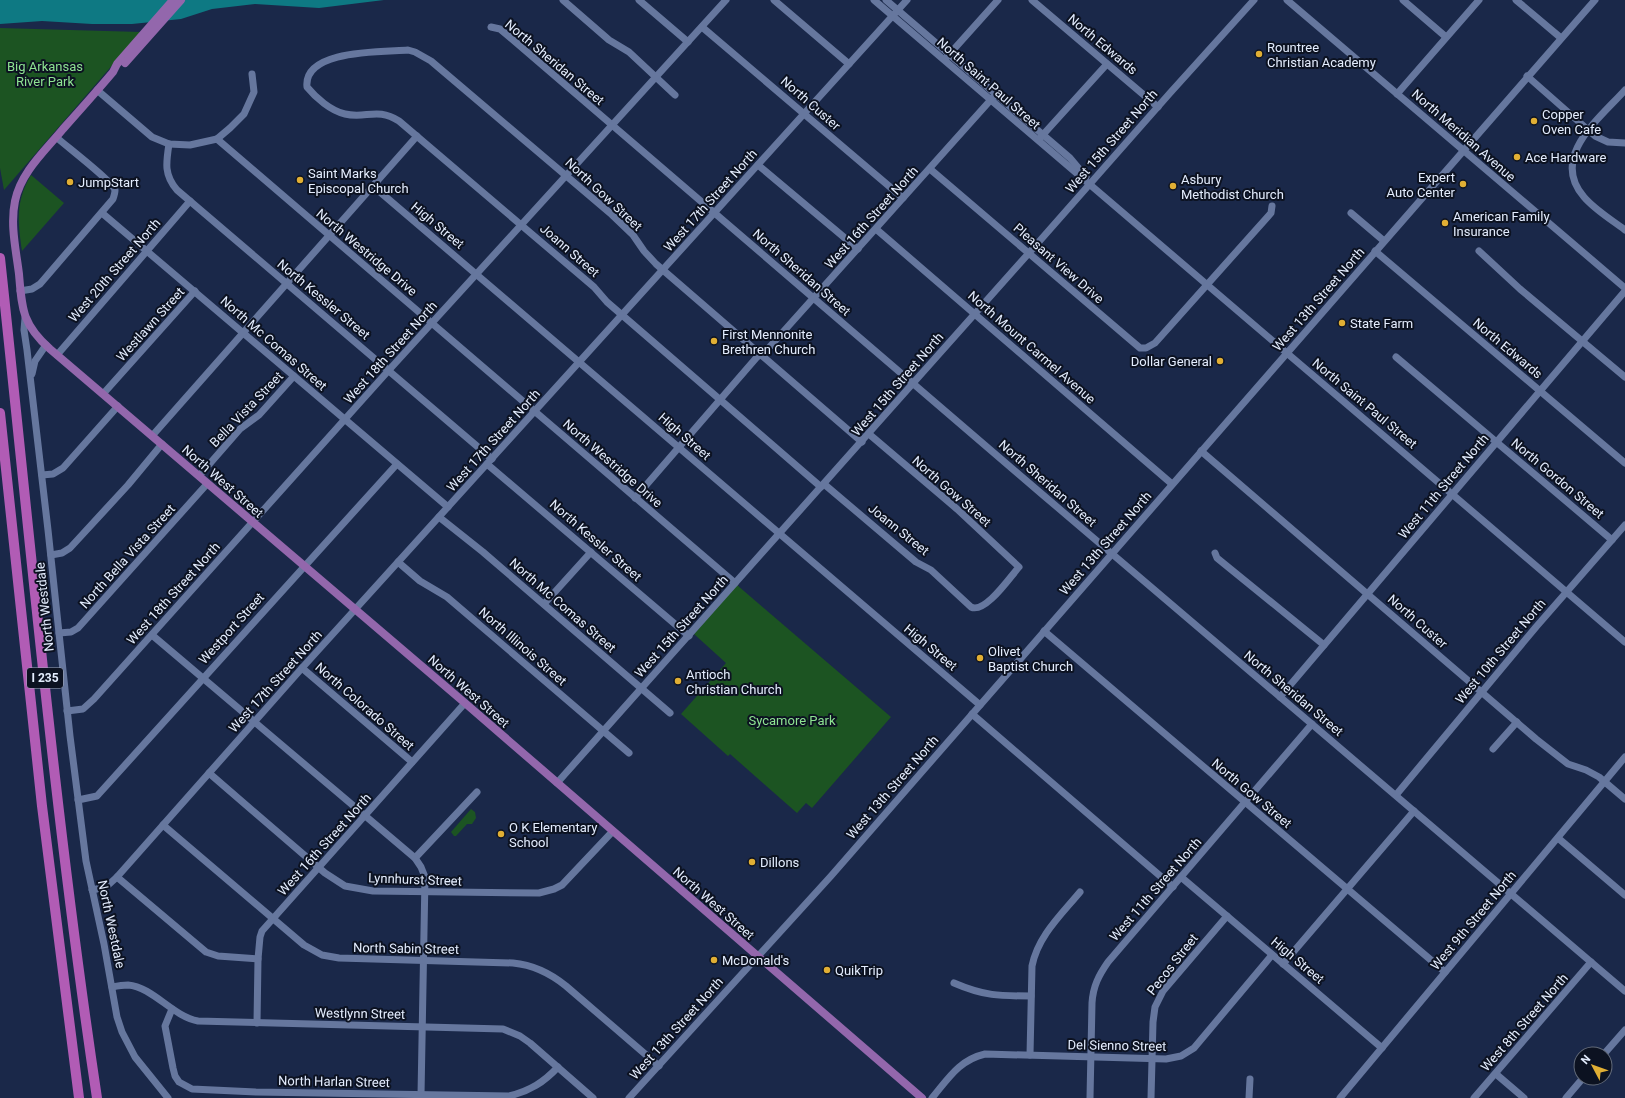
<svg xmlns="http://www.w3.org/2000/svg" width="1625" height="1098" font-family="Roboto,sans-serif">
<rect width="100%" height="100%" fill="#1a2849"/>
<!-- green -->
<g fill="#1c5422">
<polygon points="0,28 141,32 4,190 0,168"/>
<path d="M31,175L64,203L22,251C18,222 15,202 31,175Z"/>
<polygon points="737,585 891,717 812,808 806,803 797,813 730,754 728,756 681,714 726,663 694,634"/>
<polygon points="471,809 475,812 476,818 472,824 467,824 456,836 454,836 451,832"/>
</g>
<!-- water -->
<polygon fill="#0e7983" points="0,0 384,0 319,8 255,4 212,9 181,19 132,24 92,24 42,21 0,24"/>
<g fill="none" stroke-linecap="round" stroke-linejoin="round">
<!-- minor -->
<g stroke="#66779e" stroke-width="7">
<polyline points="563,0 609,40 629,52 675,95"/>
<polyline points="639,0 688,42"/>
<polyline points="774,0 849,64"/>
<polyline points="874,0 1625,642"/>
<polyline points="886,0 1070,158 1086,177"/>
<polyline points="1032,0 1158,107"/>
<polyline points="1287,0 1625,288"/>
<polyline points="1403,0 1446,37"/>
<polyline points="1516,0 1561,38"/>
<polyline points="491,27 500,29 506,34 1043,495 1625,991"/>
<polyline points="702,27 903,198"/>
<polyline points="946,58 998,0"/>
<polyline points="1527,76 1595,136 1608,142 1625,143"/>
<polyline points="97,90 152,137 169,144 190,145 217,139 230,128 244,114 254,92 252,74"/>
<path d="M1625,90C1600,118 1549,157 1584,197C1595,210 1612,220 1625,230"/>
<polyline points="1397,94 1479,0"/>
<polyline points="1040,138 1107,64"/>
<polyline points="217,139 735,583"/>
<path d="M169,144C166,163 164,175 177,190L492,459"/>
<polyline points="758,165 858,249"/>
<polyline points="930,169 1140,348 1146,348 1155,343 1271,213 1272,206"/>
<polyline points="373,186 980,705"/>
<polyline points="102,213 448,507"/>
<polyline points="1351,213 1384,241"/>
<polyline points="876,229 1172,484"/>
<polyline points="1375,251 1625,463"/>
<polyline points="1479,251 1520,289 1625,377"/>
<path d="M20,291L32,289L40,284L113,199C114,196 115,193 115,190C112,181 66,146 56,137"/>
<polyline points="25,318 24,330 27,350 48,530 70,736 86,861 104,944 117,1017 122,1032 135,1057 168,1098"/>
<polyline points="57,355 190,201"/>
<polyline points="1396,357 1612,540"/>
<polyline points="32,374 35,361 46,345"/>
<polyline points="103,394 195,291"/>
<polyline points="152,436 417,136"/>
<polyline points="1201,451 1536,739 1568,764 1586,770 1599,777 1625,799"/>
<polyline points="487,464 689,636"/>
<polyline points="42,475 53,474 63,468 118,406"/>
<polyline points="199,476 240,429 259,415 294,376"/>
<path d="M824,484L916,562L931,570L971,607C985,614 1010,577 1019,567L957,509L869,434"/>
<path d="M821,487L607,302L594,287L399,121C377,107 366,119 345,114C331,111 316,98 307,87C303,49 383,52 408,50L415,52L431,61L610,213L633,235L644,251L656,264L862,442"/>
<polyline points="635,498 757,357 766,351 996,94"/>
<polyline points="439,517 483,552 670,713"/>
<polyline points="1215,553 1217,558 1324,645"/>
<polyline points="51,555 62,553 70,548 128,485 162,444"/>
<polyline points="398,562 420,581 447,597 629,753"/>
<polyline points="544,604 591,552"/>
<polyline points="1044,631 1445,972"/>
<polyline points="59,633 71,632 78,628 207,484"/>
<polyline points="152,635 415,858 421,867 425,877 421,1095"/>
<polyline points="302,668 412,762"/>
<polyline points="1280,697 1625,291"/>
<polyline points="67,711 83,709 94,699 389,370 726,0"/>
<polyline points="972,714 1173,887"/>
<polyline points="1493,749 1517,722"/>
<polyline points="209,773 325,873 345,886 373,891 539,893 554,889 562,885 613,831"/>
<polyline points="557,783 1029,253 1170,93 1254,0"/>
<polyline points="1396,795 1536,627 1625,525"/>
<polyline points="78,800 97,796 397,464"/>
<path d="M163,825L304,945L322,955L339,958L513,963C534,965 550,973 566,986L659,1066"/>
<polyline points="1558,838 1625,895"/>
<polyline points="415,858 477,792"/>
<polyline points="117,877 206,952 218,956 258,959"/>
<polyline points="1181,877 1382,1048"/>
<polyline points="92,890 106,887 117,877 302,668 907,0"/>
<polyline points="1283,964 1414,811"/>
<path d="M954,983C984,996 999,996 1031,996"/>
<path d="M112,987C117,986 123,985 128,985C153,987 172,1016 198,1021L503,1029L520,1036L530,1043L593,1098"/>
<path d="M172,1009L165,1026L173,1068L175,1076L179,1082L192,1089L256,1092L509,1096C530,1091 544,1082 558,1067"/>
<polyline points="257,1023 258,959 260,937 262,931 465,703"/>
<polyline points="1604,1054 1625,1030"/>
<path d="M1030,1055L1032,966C1038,936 1061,915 1080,892"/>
<polyline points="1496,1074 1524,1098"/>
<polyline points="629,1098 831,876 1595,0"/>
<path d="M932,1098C948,1079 959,1060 985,1054L1166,1059L1181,1056L1194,1048L1272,955"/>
<path d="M1090,1098L1092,1003C1093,986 1099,975 1108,962L1312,724"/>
<polyline points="1151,1098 1153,1022 1155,1007 1163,991 1227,916"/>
<polyline points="1249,1098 1250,1079"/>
<polyline points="1340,1098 1625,757"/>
<polyline points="1474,1098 1591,962"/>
<polyline points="1566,1098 1583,1078"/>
</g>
<!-- major -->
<g stroke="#9367ac" stroke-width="8">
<path d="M173,0L117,64L113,72C97,91 80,110 63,129C45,151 21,172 15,201C10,225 16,250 19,274C22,309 22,324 50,349L465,703L922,1098"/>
<polyline points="125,63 181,0"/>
</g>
<!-- highway -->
<g stroke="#b15cb5" stroke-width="10">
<path d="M0,258C30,538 55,819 97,1098"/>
<polyline points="0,413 42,806 79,1098"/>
</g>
</g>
<!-- markers -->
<g fill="#e1af34" stroke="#0c1221" stroke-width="1.5">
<circle cx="1259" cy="54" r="4"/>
<circle cx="1534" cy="121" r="4"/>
<circle cx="1517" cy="157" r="4"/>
<circle cx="300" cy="180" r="4"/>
<circle cx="70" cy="182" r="4"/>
<circle cx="1463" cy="184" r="4"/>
<circle cx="1173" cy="186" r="4"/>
<circle cx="1445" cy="223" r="4"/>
<circle cx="1342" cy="323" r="4"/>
<circle cx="714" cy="341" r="4"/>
<circle cx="1220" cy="361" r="4"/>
<circle cx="980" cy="658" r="4"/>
<circle cx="678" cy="681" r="4"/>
<circle cx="501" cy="834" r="4"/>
<circle cx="752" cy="862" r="4"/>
<circle cx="714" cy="960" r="4"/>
<circle cx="827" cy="970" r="4"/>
</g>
<g text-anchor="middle" stroke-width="4" stroke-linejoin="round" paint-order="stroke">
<!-- shield labels -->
<rect fill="#0c1221" stroke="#a3abbc" stroke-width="1" x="27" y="668" width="36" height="20" rx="3"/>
<g font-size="12" font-weight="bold" fill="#e4edfe">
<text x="45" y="682">I 235</text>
</g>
<!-- street labels -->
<g font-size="13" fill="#e4edfe" stroke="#0c1221">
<text transform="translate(1103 44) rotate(40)" y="5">North Edwards</text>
<text transform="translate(555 62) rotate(40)" y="5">North Sheridan Street</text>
<text transform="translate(989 83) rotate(41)" y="5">North Saint Paul Street</text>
<text transform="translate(811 103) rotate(41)" y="5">North Custer</text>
<text transform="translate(1464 135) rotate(41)" y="5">North Meridian Avenue</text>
<text transform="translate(1111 141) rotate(-49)" y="5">West 15th Street North</text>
<text transform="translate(604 194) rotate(43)" y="5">North Gow Street</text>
<text transform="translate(710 200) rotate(-48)" y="5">West 17th Street North</text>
<text transform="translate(871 217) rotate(-48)" y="5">West 16th Street North</text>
<text transform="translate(438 225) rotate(40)" y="5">High Street</text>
<text transform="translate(570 250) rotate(41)" y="5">Joann Street</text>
<text transform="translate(367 252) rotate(40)" y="5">North Westridge Drive</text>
<text transform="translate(1059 263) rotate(41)" y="5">Pleasant View Drive</text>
<text transform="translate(114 270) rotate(-49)" y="5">West 20th Street North</text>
<text transform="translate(802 272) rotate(41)" y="5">North Sheridan Street</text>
<text transform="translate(324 299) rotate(40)" y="5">North Kessler Street</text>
<text transform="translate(1318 299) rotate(-49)" y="5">West 13th Street North</text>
<text transform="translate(150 324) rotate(-48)" y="5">Westlawn Street</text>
<text transform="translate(274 343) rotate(41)" y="5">North Mc Comas Street</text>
<text transform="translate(1032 347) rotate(41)" y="5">North Mount Carmel Avenue</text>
<text transform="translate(1508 348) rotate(40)" y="5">North Edwards</text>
<text transform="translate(390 352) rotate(-48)" y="5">West 18th Street North</text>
<text transform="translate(897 384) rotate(-49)" y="5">West 15th Street North</text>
<text transform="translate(1365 403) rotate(40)" y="5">North Saint Paul Street</text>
<text transform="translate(246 409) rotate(-46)" y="5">Bella Vista Street</text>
<text transform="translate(685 436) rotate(41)" y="5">High Street</text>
<text transform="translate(493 440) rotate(-48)" y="5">West 17th Street North</text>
<text transform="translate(613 463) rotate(41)" y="5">North Westridge Drive</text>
<text transform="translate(1558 478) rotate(40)" y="5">North Gordon Street</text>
<text transform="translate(223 481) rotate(41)" y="5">North West Street</text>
<text transform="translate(1048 483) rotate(41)" y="5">North Sheridan Street</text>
<text transform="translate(1443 486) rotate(-50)" y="5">West 11th Street North</text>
<text transform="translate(952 491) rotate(41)" y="5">North Gow Street</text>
<text transform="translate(899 529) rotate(39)" y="5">Joann Street</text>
<text transform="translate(596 540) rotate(41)" y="5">North Kessler Street</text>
<text transform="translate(1105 543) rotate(-49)" y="5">West 13th Street North</text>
<text transform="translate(127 556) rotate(-48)" y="5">North Bella Vista Street</text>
<text transform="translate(173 593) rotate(-48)" y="5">West 18th Street North</text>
<text transform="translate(563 605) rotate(41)" y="5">North Mc Comas Street</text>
<text transform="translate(44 607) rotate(-96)" y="5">North Westdale</text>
<text transform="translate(1418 621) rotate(41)" y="5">North Custer</text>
<text transform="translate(681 626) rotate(-48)" y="5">West 15th Street North</text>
<text transform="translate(231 628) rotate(-48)" y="5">Westport Street</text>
<text transform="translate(523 646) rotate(41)" y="5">North Illinois Street</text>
<text transform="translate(931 647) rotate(40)" y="5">High Street</text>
<text transform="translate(1500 651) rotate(-50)" y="5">West 10th Street North</text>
<text transform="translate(275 681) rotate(-48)" y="5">West 17th Street North</text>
<text transform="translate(469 691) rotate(41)" y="5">North West Street</text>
<text transform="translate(1294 693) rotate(40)" y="5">North Sheridan Street</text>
<text transform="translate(365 706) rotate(41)" y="5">North Colorado Street</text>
<text transform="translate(892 787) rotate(-49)" y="5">West 13th Street North</text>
<text transform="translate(1252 793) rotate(40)" y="5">North Gow Street</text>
<text transform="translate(324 844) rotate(-48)" y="5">West 16th Street North</text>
<text transform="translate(415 879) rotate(2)" y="5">Lynnhurst Street</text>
<text transform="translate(1155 889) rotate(-49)" y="5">West 11th Street North</text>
<text transform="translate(714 903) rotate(41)" y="5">North West Street</text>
<text transform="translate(1473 920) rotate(-50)" y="5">West 9th Street North</text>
<text transform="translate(112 924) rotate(78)" y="5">North Westdale</text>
<text transform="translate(406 948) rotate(1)" y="5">North Sabin Street</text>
<text transform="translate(1298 960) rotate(40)" y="5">High Street</text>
<text transform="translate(1172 964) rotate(-52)" y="5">Pecos Street</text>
<text transform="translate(360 1013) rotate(1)" y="5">Westlynn Street</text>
<text transform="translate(1524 1022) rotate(-49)" y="5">West 8th Street North</text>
<text transform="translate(676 1028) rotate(-48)" y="5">West 13th Street North</text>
<text transform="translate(1117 1045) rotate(1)" y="5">Del Sienno Street</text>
<text transform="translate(334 1081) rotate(1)" y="5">North Harlan Street</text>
</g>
<!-- poi labels -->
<g font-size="13" fill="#e4edfe" stroke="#0c1221" text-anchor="start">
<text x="1267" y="52">Rountree<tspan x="1267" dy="15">Christian Academy</tspan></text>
<text x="1542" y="119">Copper<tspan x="1542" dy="15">Oven Cafe</tspan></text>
<text x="1525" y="162">Ace Hardware</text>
<text x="308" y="178">Saint Marks<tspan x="308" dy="15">Episcopal Church</tspan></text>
<text x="1455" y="182" text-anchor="end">Expert<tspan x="1455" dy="15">Auto Center</tspan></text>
<text x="1181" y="184">Asbury<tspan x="1181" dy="15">Methodist Church</tspan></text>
<text x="78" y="187">JumpStart</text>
<text x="1453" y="221">American Family<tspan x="1453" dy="15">Insurance</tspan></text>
<text x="1350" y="328">State Farm</text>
<text x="722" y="339">First Mennonite<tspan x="722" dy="15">Brethren Church</tspan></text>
<text x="1212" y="366" text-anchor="end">Dollar General</text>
<text x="988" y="656">Olivet<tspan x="988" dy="15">Baptist Church</tspan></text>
<text x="686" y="679">Antioch<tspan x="686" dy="15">Christian Church</tspan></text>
<text x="509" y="832">O K Elementary<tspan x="509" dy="15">School</tspan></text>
<text x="760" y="867">Dillons</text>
<text x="722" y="965">McDonald's</text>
<text x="835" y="975">QuikTrip</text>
</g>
<!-- park labels -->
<g font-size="13" fill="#8ee392" stroke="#0c1221">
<text x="45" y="71">Big Arkansas<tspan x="45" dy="15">River Park</tspan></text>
<text x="792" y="725">Sycamore Park</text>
</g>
</g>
<!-- north arrow -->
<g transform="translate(1593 1066) rotate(311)"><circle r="19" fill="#0c1221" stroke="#626a79"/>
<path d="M0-3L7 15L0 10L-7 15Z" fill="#e1af34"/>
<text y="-6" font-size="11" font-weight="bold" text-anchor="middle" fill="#e4edfe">N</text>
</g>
</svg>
